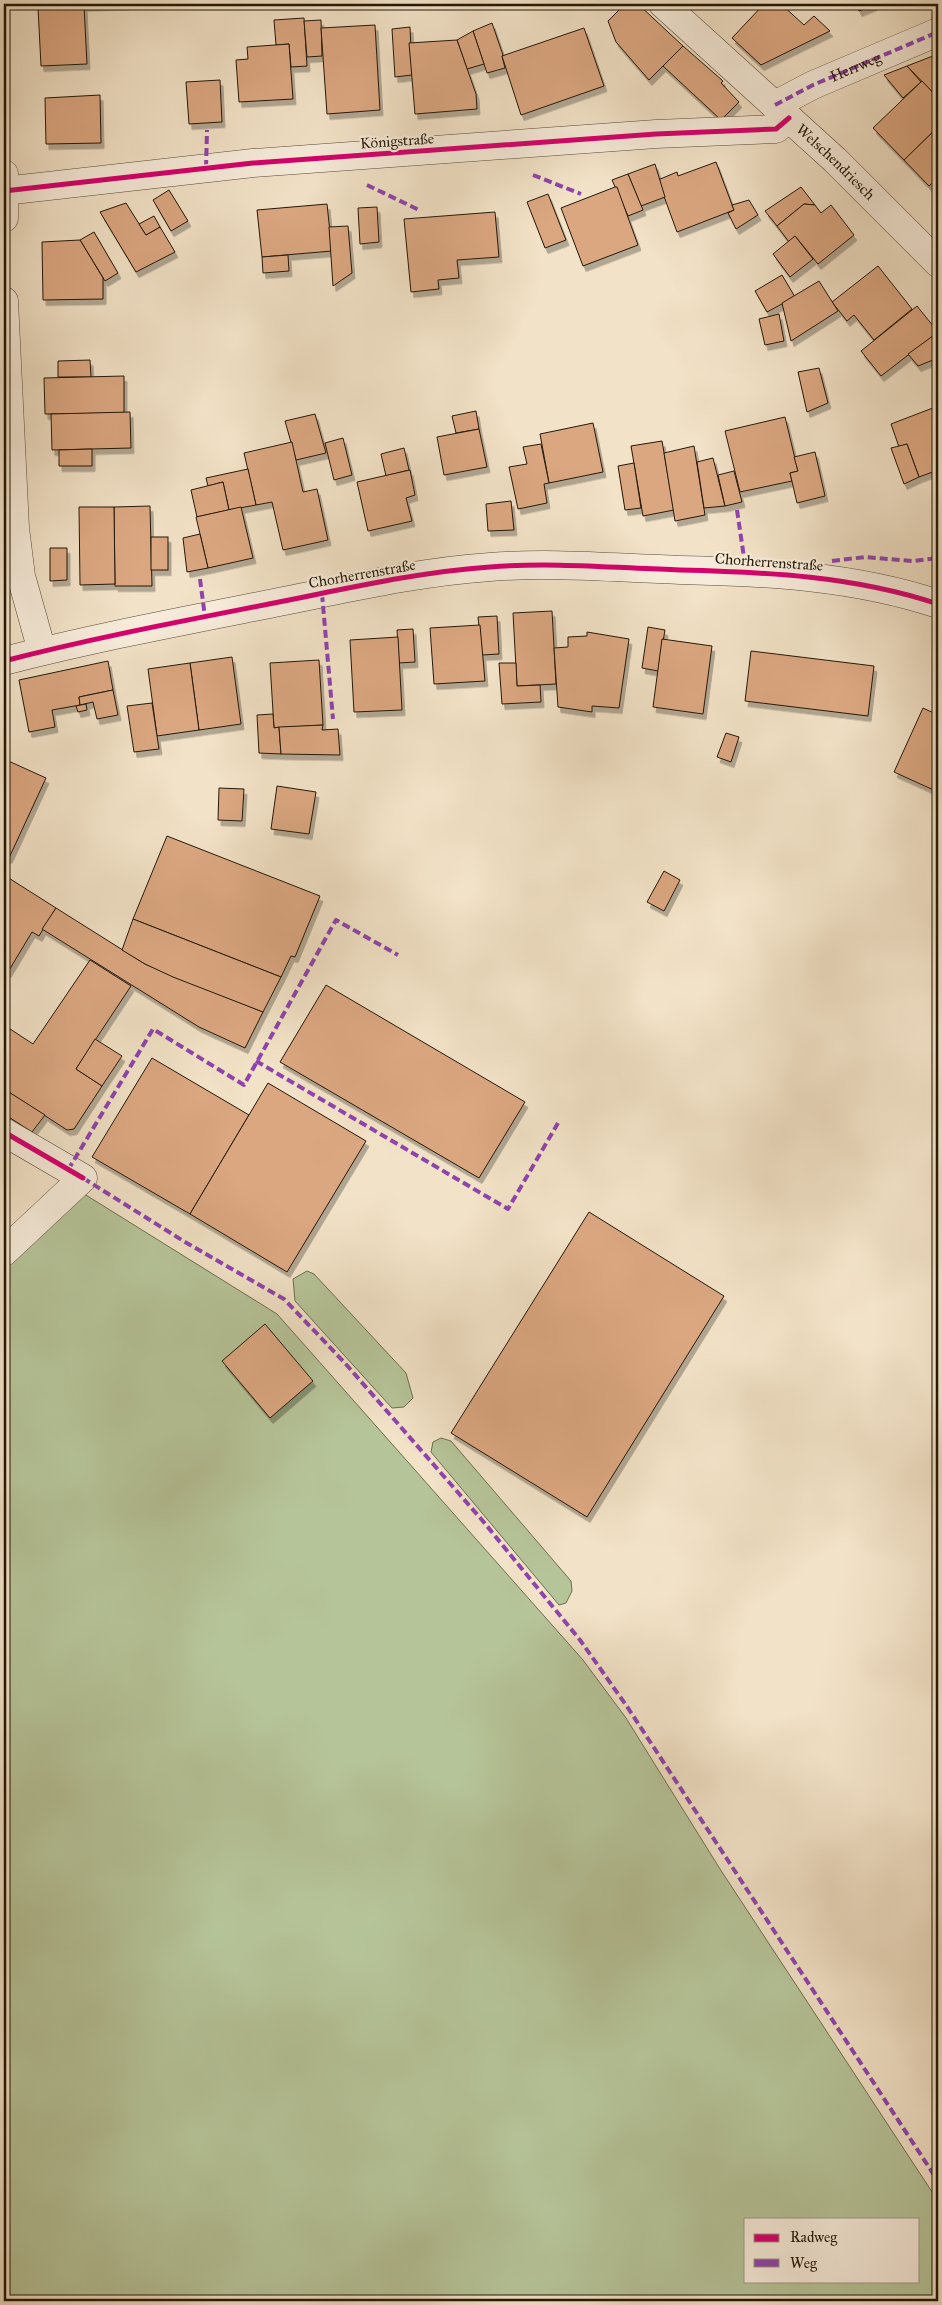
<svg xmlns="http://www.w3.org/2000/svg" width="942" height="2305" font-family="'IM FELL Great Primer',serif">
<defs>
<filter id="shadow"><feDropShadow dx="3" dy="5.5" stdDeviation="0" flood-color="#0004"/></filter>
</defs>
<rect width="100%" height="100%" fill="#f2e2c7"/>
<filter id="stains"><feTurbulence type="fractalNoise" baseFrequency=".004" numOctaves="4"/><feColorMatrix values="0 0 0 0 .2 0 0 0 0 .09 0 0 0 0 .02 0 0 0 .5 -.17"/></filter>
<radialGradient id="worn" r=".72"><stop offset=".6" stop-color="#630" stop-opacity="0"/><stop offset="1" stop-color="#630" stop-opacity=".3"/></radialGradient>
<!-- green -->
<g fill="#b6c499" stroke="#6c6e50" fill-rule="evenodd">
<path d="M81,1192L277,1314L583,1660L626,1718L720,1869L938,2201V2301H4V1260ZM746,2219H918V2281H746Z"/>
<polygon points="307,1271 314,1274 406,1373 413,1398 404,1407 392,1408 295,1301 293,1279"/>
<polygon points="441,1438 451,1441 571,1581 572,1591 566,1603 559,1605 431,1452 433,1442"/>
</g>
<!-- building -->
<g fill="#dba781" stroke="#231707" filter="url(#shadow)">
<polygon points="78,4 126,4 78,6"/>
<polygon points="625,4 638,4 683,46 649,80 616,42 608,21"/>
<polygon points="764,4 781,4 804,25 814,16 830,31 761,65 732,38"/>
<polygon points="856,4 874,4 874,5 859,11"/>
<polygon points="84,6 87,64 41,66 38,8"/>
<polygon points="304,18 307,66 291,67 289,44 276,45 274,20"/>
<polygon points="321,20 322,56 307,57 304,21"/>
<polygon points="492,23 503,55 502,56 505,68 487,73 473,31"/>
<polygon points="375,25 380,110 327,114 321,28"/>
<polygon points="410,27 412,75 395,77 392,29"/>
<polygon points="584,28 604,86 521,115 502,56"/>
<polygon points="473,31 484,64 467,69 457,40"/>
<polygon points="457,40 476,94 477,109 415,114 409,43"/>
<polygon points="289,44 293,99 239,102 236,60 248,59 247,47"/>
<polygon points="683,46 723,81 721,83 739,102 721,120 663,66"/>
<polygon points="938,54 938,98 907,66"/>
<polygon points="907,66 921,82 903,98 884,75"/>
<polygon points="220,80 222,122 189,124 186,82"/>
<polygon points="922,81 938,98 938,127 904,160 873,128"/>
<polygon points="100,95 101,143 46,144 45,98"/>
<polygon points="936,129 938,132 938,178 929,186 904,160"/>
<polygon points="716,162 734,210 677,232 658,180 677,172 678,176"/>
<polygon points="655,164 665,197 641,206 628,174"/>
<polygon points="628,174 643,210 628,216 612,180"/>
<polygon points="615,187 617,187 638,245 583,266 561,208"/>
<polygon points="801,187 815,205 804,204 777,226 765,211"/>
<polygon points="169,190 188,221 171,231 153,200"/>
<polygon points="548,194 566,240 545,248 527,202"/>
<polygon points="749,200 758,215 736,229 728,213 734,210 732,205"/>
<polygon points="126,203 146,235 160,227 175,252 136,272 100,212"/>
<polygon points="327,204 332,251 262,257 257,210"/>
<polygon points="804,204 815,205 821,213 831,205 854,235 818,264 795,236 789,242 777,226"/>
<polygon points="377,207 379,242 360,244 358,208"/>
<polygon points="495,212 499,257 457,260 459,278 438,280 439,289 411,292 404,219"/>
<polygon points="154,216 160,227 146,235 139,224"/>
<polygon points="348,226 352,273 333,286 329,227"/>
<polygon points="94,232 118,273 105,281 80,240"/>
<polygon points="795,236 813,259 790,277 773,254"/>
<polygon points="80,240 103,278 103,299 43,300 42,242"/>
<polygon points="288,255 289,271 263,273 262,257"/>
<polygon points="878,266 912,309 874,340 854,315 847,321 832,302"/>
<polygon points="782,275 795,297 767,312 755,291"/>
<polygon points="819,281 838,311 791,341 782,303"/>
<polygon points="917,306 938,332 881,376 861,351"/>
<polygon points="779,314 784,341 765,345 759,319"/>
<polygon points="937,333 938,358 918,366 908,354"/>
<polygon points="90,360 91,377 58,377 58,361"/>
<polygon points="819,368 828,403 807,412 798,372"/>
<polygon points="124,376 124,413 45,414 44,378"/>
<polygon points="938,406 938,470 919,477 907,444 899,447 891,424"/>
<polygon points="476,411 479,429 456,433 452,416"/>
<polygon points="130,412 131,448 52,450 51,414"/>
<polygon points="315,414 326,453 296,460 285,421"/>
<polygon points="785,417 798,471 790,473 792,481 740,492 725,431"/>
<polygon points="593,423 603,472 549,483 540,434"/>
<polygon points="479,429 487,467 444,475 437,437"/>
<polygon points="343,438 352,475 334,480 325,443"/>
<polygon points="662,441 674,510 643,516 631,446"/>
<polygon points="292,442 303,492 317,489 328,540 283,550 272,502 256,505 244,453"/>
<polygon points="541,444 549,483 544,484 547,503 518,509 509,467 527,464 523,447"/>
<polygon points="907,444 919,477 904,484 891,448"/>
<polygon points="694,446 705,515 675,521 664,453"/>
<polygon points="404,448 409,470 386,476 381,454"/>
<polygon points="92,449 92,466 59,466 59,450"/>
<polygon points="815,452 825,496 797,503 790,473 798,471 794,457"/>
<polygon points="713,458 725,506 704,508 697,462"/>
<polygon points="634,463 641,508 625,510 618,466"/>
<polygon points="248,469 256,505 229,510 223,482 208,486 206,478"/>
<polygon points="410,470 415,495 406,498 412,521 368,531 357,482"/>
<polygon points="734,471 742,502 725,506 718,475"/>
<polygon points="223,482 229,510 197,517 191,490"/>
<polygon points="511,501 514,530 488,531 486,504"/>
<polygon points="150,506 152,586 115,586 114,507"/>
<polygon points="79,507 114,507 115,584 80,585"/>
<polygon points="241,507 253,558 208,568 196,517"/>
<polygon points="200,534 208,568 187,572 183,538"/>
<rect x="151" y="537" width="17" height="33"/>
<polygon points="50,548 67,548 67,580 50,581"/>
<polygon points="552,611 556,684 517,686 513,613"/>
<polygon points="497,616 499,654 482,655 478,617"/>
<polygon points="480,625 485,681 434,684 430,628"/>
<polygon points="648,627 665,630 658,671 642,668"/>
<polygon points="413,629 415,662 399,663 397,630"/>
<polygon points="587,632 629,639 619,708 592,706 592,712 558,707 554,648 568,647 568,637 587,636"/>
<polygon points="398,637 402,710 354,712 350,640"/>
<polygon points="662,639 712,646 703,714 653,707"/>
<polygon points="751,651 874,666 868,716 745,701"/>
<polygon points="232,657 241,724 199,730 190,663"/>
<polygon points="319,660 323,725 274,728 270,663"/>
<polygon points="108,661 113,690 79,697 80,705 52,710 55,727 29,732 19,680"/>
<polygon points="190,663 199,730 157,736 148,669"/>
<polygon points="499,663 516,663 517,686 540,685 541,702 502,704"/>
<polygon points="113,690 118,715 97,719 93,702 80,705 79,697"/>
<polygon points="152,703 159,749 134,752 127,706"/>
<polygon points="86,704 87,710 78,712 76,706"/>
<polygon points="923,708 938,715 938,792 894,772"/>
<polygon points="273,714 274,728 279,727 281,754 259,753 257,715"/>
<polygon points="323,725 322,730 338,729 340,755 281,754 279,727"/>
<polygon points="726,733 739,737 731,762 717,757"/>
<polygon points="4,759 46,778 9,858 4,856"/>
<polygon points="277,786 316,792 309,834 271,829"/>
<polygon points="219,788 244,789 242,821 218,820"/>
<polygon points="167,836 320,896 295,957 291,956 281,977 133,919"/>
<polygon points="664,871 680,880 664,911 647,902"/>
<polygon points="4,875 56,908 39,936 32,932 8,972 4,970"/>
<polygon points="56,908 145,964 263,1012 245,1048 199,1027 42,929"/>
<polygon points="133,919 281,977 263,1012 173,977 145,964 122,950"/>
<polygon points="90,960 131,986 76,1069 102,1086 74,1129 67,1130 4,1089 4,1025 33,1044"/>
<polygon points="326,985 525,1102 479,1178 280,1062"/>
<polygon points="95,1039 122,1056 102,1086 76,1069"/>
<polygon points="152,1058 249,1115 190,1214 92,1157"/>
<polygon points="268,1083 366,1141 287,1272 190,1214"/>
<polygon points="4,1089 45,1115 32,1132 4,1114"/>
<polygon points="589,1212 724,1296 587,1517 451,1433"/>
<polygon points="265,1324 313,1381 270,1418 222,1361"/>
</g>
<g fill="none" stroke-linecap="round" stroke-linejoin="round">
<defs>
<g id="minor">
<path id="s1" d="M663,4L835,160L938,263"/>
<polyline points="775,105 813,85 938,32"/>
<polyline points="4,191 253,163 656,134 776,129 789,118"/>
<polyline points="4,218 4,174"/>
<polyline points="4,301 15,528 21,576 42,651"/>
<path d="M4,661C93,638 183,621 274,603C345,589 417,572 490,567C553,562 617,568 680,570C767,572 854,576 938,604"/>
<polyline points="4,1132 83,1178 4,1252"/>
</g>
</defs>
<!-- minor casing -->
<use href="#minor" stroke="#574a37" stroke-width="29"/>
<!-- minor -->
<use href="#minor" stroke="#f7ecdb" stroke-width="28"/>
<!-- quiet -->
<g stroke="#8e44ad" stroke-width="4" stroke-dasharray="8 4" stroke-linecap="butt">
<path id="s2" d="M775,105L813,85L938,32"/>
<polyline points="206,168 207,130"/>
<polyline points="533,175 581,194"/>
<polyline points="367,185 419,210"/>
<polyline points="737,510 746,571"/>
<polyline points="832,561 865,557 913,561 938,558"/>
<polyline points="200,579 205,617"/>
<polyline points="322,594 333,719"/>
<polyline points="256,1061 508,1209 558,1123"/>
<polyline points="68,1170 153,1029 244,1085 336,920 398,955"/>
<polyline points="83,1178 185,1242 284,1299 344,1362 482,1520 580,1640 626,1705 938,2181"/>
</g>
<defs>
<g id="cycleway">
<polyline points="4,191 253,163 656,134 776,129 789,118"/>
<path d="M4,661C93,638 183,621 274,603C345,589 417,572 490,567C553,562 617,568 680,570C767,572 854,576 938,604"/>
<polyline points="4,1132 83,1178"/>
</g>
</defs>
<!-- cycleway casing -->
<use href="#cycleway" stroke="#f7ecdb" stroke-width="8"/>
<!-- cycleway -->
<use href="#cycleway" stroke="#d6006c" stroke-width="5"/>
</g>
<g text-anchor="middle" stroke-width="4.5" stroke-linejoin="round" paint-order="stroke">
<!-- street labels -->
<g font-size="15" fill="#231707" stroke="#f7ecdb">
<text dy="5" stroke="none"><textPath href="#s2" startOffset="89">Herrweg</textPath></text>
<text transform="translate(397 141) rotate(-4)" y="5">Königstraße</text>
<text dy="5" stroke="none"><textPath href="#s1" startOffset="234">Welschendriesch</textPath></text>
<text transform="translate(769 562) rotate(4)" y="5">Chorherrenstraße</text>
<text transform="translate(362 574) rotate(-10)" y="5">Chorherrenstraße</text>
</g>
</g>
<!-- margin -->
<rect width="942" height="2305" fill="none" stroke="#f2e2c7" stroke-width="20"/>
<rect x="5" y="5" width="932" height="2295" fill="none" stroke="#231707" stroke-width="2.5"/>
<rect x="10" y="10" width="922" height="2285" fill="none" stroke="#231707"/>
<!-- legend -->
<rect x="744" y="2218" width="175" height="65" fill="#f7ecdb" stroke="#a29786"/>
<rect x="754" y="2234" width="25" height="8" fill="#d6006c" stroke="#a29786"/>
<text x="790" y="2242" font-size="15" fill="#231707">Radweg</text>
<rect x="754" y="2259" width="25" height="8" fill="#8e44ad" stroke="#a29786"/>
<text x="790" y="2268" font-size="15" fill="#231707">Weg</text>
<rect width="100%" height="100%" filter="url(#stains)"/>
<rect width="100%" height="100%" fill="url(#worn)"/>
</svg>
